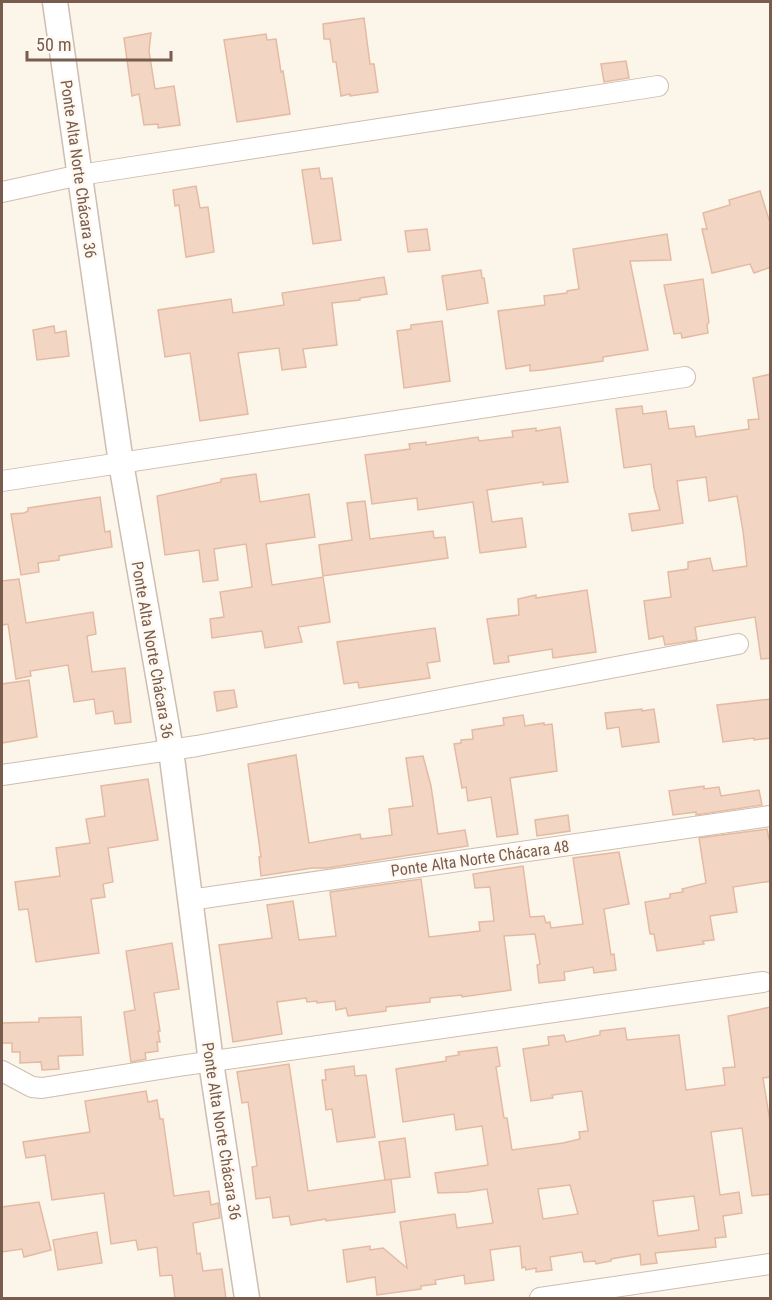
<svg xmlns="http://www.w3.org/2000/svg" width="772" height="1300" font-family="'Roboto Condensed',sans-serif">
<rect width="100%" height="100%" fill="#fcf5ea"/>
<!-- building -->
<g fill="#f2d5c2" stroke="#e4bba2" stroke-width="1.5" fill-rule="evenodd">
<polygon points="364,18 370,64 374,64 378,92 350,96 350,94 341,96 336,62 333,62 330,39 324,39 323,24"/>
<polygon points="151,33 149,51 155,89 174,86 180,125 158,128 158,124 144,125 139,94 132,96 124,38"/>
<polygon points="266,34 267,40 276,39 281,72 283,71 290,114 237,122 224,40"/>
<polygon points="626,61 629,78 604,82 601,64"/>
<polygon points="319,168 321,179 332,178 341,240 313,244 302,170"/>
<polygon points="196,186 200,208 208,207 214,252 186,257 179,205 175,206 173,190"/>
<polygon points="760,191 771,226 771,267 754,273 750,264 712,273 702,229 707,229 703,213 730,205 729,200"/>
<polygon points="427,229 430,250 408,252 405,231"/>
<polygon points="667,234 671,260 630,261 648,350 603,357 603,361 542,370 530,371 530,365 506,369 498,311 545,305 544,296 567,293 567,291 579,289 573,249"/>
<polygon points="481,270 482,278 484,278 488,303 447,310 442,276"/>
<polygon points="384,277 387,294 360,298 360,300 332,303 337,345 303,349 306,367 282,370 279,348 238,353 248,414 200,421 190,353 165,357 158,310 231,299 233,313 284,305 282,293"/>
<polygon points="703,279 709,322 707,325 708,333 682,338 681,333 674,334 664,285"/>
<polygon points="442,321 450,381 404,388 397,331 411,329 411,325"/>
<polygon points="54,326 55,333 66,331 69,356 37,360 33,330"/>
<polygon points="771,374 771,658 761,659 755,617 695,627 697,640 665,645 663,636 649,639 644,601 671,597 668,572 688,569 688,562 710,558 713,571 747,566 743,531 737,496 709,501 706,477 677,481 683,523 632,531 629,514 660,510 654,488 651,464 624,468 616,409 642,406 643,414 666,411 669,429 694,426 696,437 749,429 748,420 759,419 753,378"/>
<polygon points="560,427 568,482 543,485 543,482 487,490 492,522 522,518 526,547 480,553 473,502 418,510 417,498 372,504 365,455 410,449 409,444 426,442 426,445 478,437 479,441 513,437 512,431 536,428 536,431"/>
<polygon points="256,474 260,502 309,494 315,537 266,544 272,585 323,577 330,622 298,627 302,642 265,648 262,631 212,638 210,619 224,617 220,592 252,587 246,544 214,549 218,580 203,582 199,550 165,555 157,496 221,482 221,479"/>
<polygon points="100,497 105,532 110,531 112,547 59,556 59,560 38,563 39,572 21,575 11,514 24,513 28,511 28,508"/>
<polygon points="365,501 370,539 433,531 434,538 445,537 448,558 323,576 319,545 352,540 347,503"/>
<polygon points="19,579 26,623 93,612 96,634 87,636 92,672 125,668 131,722 115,724 113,711 96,714 94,699 74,702 68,665 30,671 31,676 16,679 8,624 2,625 2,581"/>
<polygon points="587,590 596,652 553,658 552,649 508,656 509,662 494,664 487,619 519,615 518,599 536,595 536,598"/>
<polygon points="435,628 440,661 427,663 430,678 359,688 358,682 344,684 337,642"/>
<polygon points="29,680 37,737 2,743 2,684"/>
<polygon points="234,690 237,707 217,711 214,692"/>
<polygon points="771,699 771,738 754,740 754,738 723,742 717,705"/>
<polygon points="642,709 642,711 654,709 659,742 622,747 619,727 607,729 605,713"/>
<polygon points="523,715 525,726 544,723 544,725 552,724 557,771 510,778 518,834 497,837 491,797 468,801 466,787 462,788 454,744 461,743 461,740 473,739 472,730 504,725 503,718"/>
<polygon points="296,755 309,843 360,834 361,839 392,835 389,809 413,806 406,758 423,756 431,786 438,834 465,830 468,846 327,868 312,868 261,876 259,857 261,857 248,764"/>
<polygon points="148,779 158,840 108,848 113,882 103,884 105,897 91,899 99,953 36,962 28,909 19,910 15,882 60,876 56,848 90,843 86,819 105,816 101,786"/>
<polygon points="704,786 704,789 719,787 721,796 759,790 762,805 696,815 696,812 673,815 669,791"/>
<polygon points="568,815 570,831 537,836 535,820"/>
<polygon points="767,829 771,848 771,881 733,887 737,912 710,916 714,940 703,941 704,944 657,951 654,934 650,934 645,902 670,898 670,894 683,892 682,889 706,883 699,838"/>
<polygon points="619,852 629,904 604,909 611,955 614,954 616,970 594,973 593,967 564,972 565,980 539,983 537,965 540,964 535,934 504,936 511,990 462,997 462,995 430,998 430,1002 386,1007 386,1011 348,1016 346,1008 336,1010 335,1001 317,1003 317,1001 307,1002 306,998 277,1002 282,1034 233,1042 219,945 272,938 267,905 293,901 299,940 336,936 330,892 421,879 429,937 480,931 479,922 494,921 490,887 475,888 473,874 523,866 530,917 544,916 546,923 550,922 551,928 583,924 573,858"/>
<polygon points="172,943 179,989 154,993 160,1031 158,1031 160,1042 157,1042 158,1051 145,1053 146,1059 131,1062 124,1012 135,1010 126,951"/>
<path d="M771,1007V1077L763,1078L771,1128V1194L752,1196L742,1128L711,1132L720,1195L739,1192L742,1213L723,1216L726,1237L715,1238L716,1247L655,1253L657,1263L641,1265L640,1254L611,1259V1261L596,1264L595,1261L584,1262L582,1252L550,1257L552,1270L536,1272V1268L526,1270L525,1267L522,1268L520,1246L490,1250L494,1280L465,1284L464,1275L435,1280L436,1284L421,1286V1289L377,1295L375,1277L347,1282L343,1250L370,1246V1250L383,1248L407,1268L400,1222L455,1214L457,1228L493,1223L487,1189L468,1192L438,1193L435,1173L488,1165L482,1126L456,1130L454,1114L403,1122L396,1069L446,1061V1057L459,1055L458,1052L497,1047L500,1066L496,1067L504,1118H507L512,1150L563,1143L580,1139L579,1132L588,1131L582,1091L552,1095L553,1098L531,1101L523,1049L549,1045L548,1037L564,1035L566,1042L600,1035V1031L625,1028L627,1040L679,1035L686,1090L725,1085L723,1068L735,1067L728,1016ZM570,1185L578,1214L543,1219L538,1189ZM694,1196L699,1230L658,1236L653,1201Z"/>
<polygon points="81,1017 83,1055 58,1056 59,1069 42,1070 41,1062 20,1063 20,1052 12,1052 12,1043 2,1043 2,1023 39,1022 39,1018"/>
<polygon points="289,1064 308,1191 391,1179 395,1212 326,1221 326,1219 291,1225 289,1216 273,1218 270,1197 256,1199 252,1167 257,1166 248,1102 242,1103 237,1072"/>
<polygon points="354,1066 355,1076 366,1075 375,1137 337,1142 332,1109 326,1110 322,1080 326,1080 325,1070"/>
<polygon points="146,1091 148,1102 157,1100 160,1119 163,1119 174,1196 209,1191 211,1205 218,1203 220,1218 193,1223 197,1254 200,1253 203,1271 222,1269 226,1299 175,1299 172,1275 160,1276 157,1247 138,1250 136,1240 111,1244 104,1193 52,1200 45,1155 26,1158 23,1142 90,1132 85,1101"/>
<polygon points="405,1138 410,1177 385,1180 379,1142"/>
<polygon points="39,1202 51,1250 24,1257 22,1249 2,1252 2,1207"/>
<polygon points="97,1232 102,1263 58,1270 53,1240"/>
</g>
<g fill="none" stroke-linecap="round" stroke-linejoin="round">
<defs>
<g id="minor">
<polyline points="2,192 80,175 658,86"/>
<polyline points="2,481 685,377"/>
<polyline points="2,775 197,746 738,644"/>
<polyline points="190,900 770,816"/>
<polyline points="2,1071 32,1087 42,1088 179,1066 763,982"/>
<polyline points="540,1298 770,1264"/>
</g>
<polyline id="tertiary" points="55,2 121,463 171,750 211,1062 247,1298"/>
</defs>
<!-- minor casing -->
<use href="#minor" stroke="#cfbdaf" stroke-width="22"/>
<!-- tertiary casing -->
<use href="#tertiary" stroke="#cfbdaf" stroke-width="27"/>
<!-- minor -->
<use href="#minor" stroke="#fff" stroke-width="20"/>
<!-- tertiary -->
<use href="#tertiary" stroke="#fff" stroke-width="24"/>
</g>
<g text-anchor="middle" stroke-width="5" stroke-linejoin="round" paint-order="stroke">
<!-- street labels -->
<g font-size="16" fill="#785c4d" stroke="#fff9f1">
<text transform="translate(79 169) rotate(82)" y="6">Ponte Alta Norte Chácara 36</text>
<text transform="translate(153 650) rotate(80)" y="6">Ponte Alta Norte Chácara 36</text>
<text transform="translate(480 858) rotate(-8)" y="6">Ponte Alta Norte Chácara 48</text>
<text transform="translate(222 1131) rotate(81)" y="6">Ponte Alta Norte Chácara 36</text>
</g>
</g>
<!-- border -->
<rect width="772" height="1300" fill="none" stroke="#785c4d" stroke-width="6"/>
<!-- scale -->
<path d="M27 51v9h144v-9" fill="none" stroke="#785c4d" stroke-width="3"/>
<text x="36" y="51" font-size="18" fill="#785c4d" stroke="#fff9f1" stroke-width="4.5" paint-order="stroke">50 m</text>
</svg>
